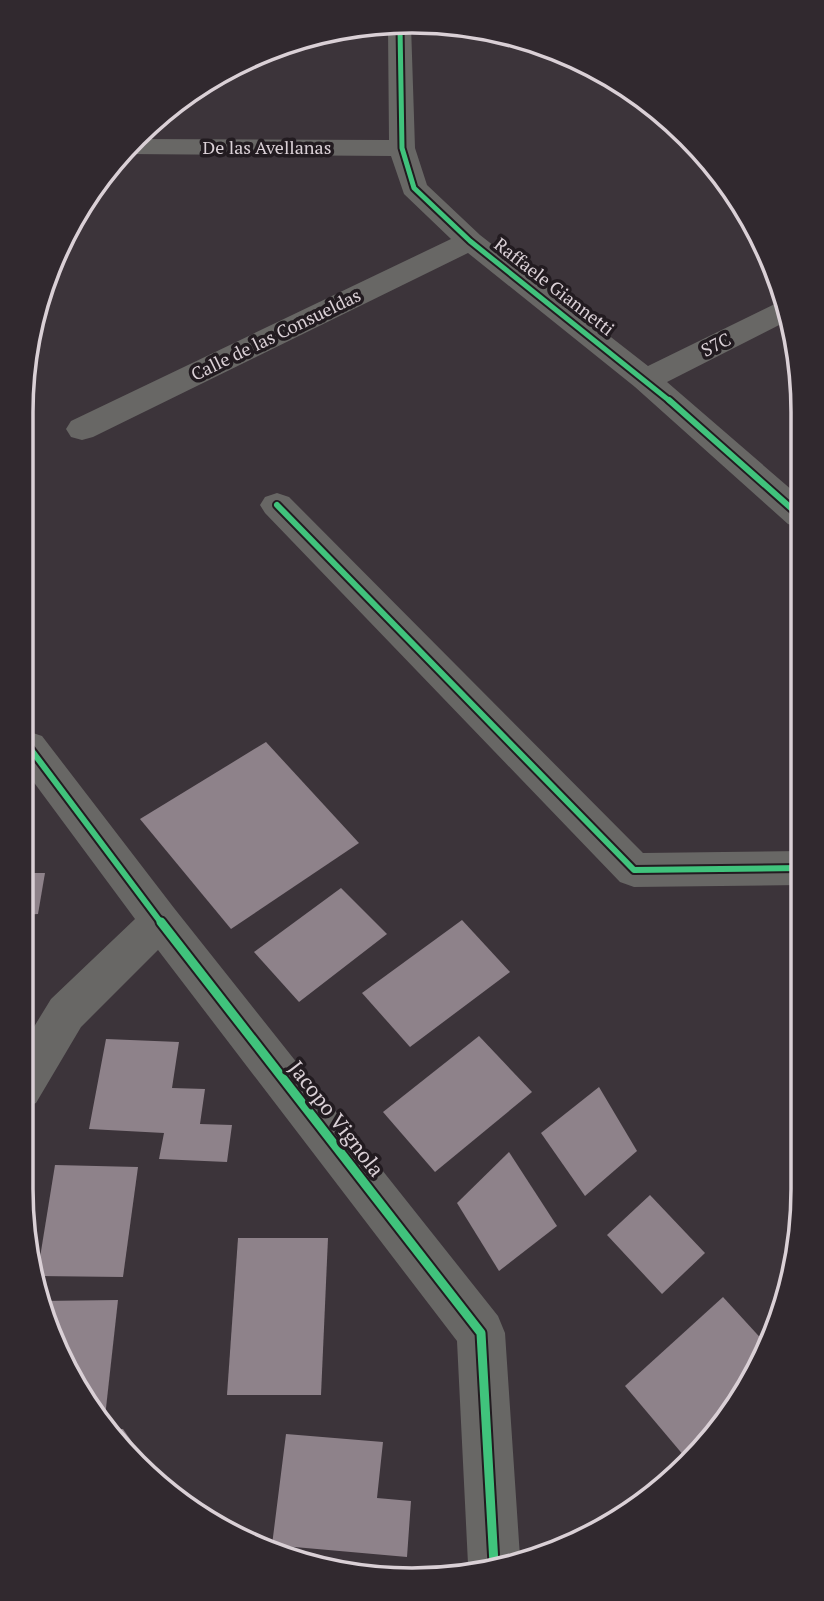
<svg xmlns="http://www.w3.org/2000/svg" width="824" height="1601" font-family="'PT Serif',serif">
<rect width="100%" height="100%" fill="#3c343a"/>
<!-- building -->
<g fill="#8e828a">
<polygon points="266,742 359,843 231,929 140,819"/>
<polygon points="21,873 45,873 38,914 21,915"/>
<polygon points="341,888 387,934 299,1002 254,952"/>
<polygon points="462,920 510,972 410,1047 362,993"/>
<polygon points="479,1036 532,1092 435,1172 383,1112"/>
<polygon points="106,1039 179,1042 172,1088 205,1089 200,1124 232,1125 227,1162 159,1159 164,1133 89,1129"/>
<polygon points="599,1087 637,1151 585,1196 541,1133"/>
<polygon points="509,1152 557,1226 499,1271 457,1203"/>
<polygon points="55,1165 138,1167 123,1277 37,1276"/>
<polygon points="650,1195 705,1253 662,1294 607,1235"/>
<polygon points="238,1238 328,1238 321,1395 227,1395"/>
<polygon points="723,1297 767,1345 762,1362 690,1463 625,1386"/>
<polygon points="118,1300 105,1417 97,1417 42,1315 40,1301"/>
<polygon points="123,1429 137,1449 136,1459 104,1430"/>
<polygon points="286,1434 383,1442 377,1498 411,1501 407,1557 272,1545"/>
</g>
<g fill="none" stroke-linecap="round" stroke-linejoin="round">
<!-- street -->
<g fill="#686765" fill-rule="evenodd">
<polygon points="411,25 415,148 427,185 480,235 648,366 783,300 789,320 667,382 800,497 800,528 788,524 635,387 468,253 93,437 82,440 71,437 66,429 71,421 451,239 404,194 391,156 127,154 138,139 389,140 388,28"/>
<polygon points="277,493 289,497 643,853 801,851 801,885 634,887 620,882 265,513 260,505 265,497"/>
<polygon points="21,729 42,736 174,908 498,1316 505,1333 520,1557 471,1570 468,1564 457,1341 158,950 81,1027 36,1103 21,1109 21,1048 51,999 135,919 21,765"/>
</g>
<defs>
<polyline id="cycleway-far2" points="400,27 402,148 414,188 470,241 671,402"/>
<g id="cycleway-far1">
<polyline points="669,400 800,516"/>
<polyline points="277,505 634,870 801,868"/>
<polyline points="21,744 29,747 162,924"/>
</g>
<polyline id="cycleway" points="161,922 481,1333 494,1564"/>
</defs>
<!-- cycleway-far2 casing -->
<use href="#cycleway-far2" stroke="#221b20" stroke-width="9"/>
<!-- cycleway-far1 casing -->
<use href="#cycleway-far1" stroke="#221b20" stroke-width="10"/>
<!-- cycleway casing -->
<use href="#cycleway" stroke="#221b20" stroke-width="13"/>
<!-- cycleway-far2 -->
<use href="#cycleway-far2" stroke="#40c37c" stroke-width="5"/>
<!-- cycleway-far1 -->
<use href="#cycleway-far1" stroke="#40c37c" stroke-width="6"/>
<!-- cycleway -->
<use href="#cycleway" stroke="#40c37c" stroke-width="9"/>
</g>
<g text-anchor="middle" stroke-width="7" stroke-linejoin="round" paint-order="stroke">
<!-- far-street labels -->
<g font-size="18" fill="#dad0d6" stroke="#221b20">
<text x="267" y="154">De las Avellanas</text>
<text transform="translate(554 287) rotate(38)" y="6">Raffaele Giannetti</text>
<text transform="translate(276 335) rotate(-26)" y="6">Calle de las Consueldas</text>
<text transform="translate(716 345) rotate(-27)" y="6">S7C</text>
</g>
<!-- street labels -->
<g font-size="21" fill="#dad0d6" stroke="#221b20">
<text transform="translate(336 1119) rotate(52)" y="7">Jacopo Vignola</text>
</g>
</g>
<!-- crop -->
<path d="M0 0H824V1601H0ZM412 33H412A379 379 0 0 1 791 412V1189A379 379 0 0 1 412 1568H412A379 379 0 0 1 33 1189V412A379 379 0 0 1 412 33Z" fill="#31292f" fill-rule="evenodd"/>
<path fill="none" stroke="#dad0d6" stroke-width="3.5" d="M412 33H412A379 379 0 0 1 791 412V1189A379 379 0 0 1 412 1568H412A379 379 0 0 1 33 1189V412A379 379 0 0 1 412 33Z"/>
</svg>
